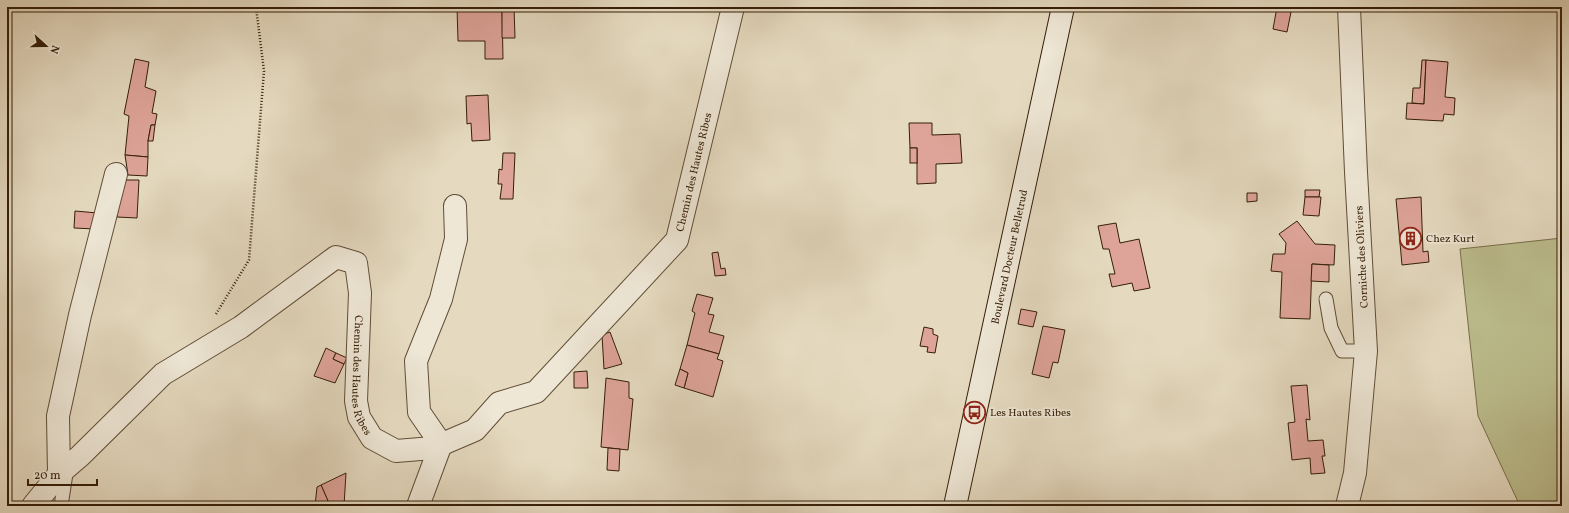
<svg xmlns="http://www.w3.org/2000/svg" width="1569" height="513" font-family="Vollkorn,serif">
<rect width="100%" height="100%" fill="#e5dac0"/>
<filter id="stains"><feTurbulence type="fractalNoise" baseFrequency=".005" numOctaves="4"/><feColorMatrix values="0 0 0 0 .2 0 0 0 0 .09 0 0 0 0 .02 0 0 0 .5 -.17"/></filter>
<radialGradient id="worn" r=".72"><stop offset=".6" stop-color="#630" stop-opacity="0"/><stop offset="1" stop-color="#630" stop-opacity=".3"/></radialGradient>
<!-- green -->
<polygon fill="#bcbd8d" stroke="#786e4a" points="1562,238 1562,506 1520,506 1478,416 1460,249"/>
<!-- building -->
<g fill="#dea499" stroke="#351e08">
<polygon points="457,7 502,7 503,59 485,59 485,41 458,41"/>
<polygon points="502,7 514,7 515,38 502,38"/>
<polygon points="1277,7 1292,7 1287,32 1273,29"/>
<polygon points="135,59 149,62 145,87 156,91 152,113 157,114 155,125 151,125 148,141 148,157 125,155 129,116 124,114"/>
<polygon points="1422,60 1426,60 1424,104 1412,103 1413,88 1420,88"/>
<polygon points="1426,60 1448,62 1445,97 1455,98 1454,115 1444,114 1443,121 1406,119 1407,103 1424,104"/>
<polygon points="488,95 490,140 472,141 471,123 467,124 466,96"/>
<polygon points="909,123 932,123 932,135 960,134 962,163 936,164 936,183 917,184 917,148 910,148"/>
<polygon points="151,125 155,125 153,141 148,141"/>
<rect x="910" y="148" width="7" height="15"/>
<polygon points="503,153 515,153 513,199 500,199 502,184 498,184 499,169 502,170"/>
<polygon points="125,155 148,157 147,176 128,175"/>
<polygon points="122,180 139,180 137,218 117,217"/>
<polygon points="1305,190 1320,190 1319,197 1305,197"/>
<polygon points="1247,193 1257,193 1257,201 1247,202"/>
<polygon points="1305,197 1321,197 1319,216 1303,215"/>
<polygon points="1421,197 1423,252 1428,251 1429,262 1402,265 1396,199"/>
<polygon points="75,211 98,213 95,229 74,228"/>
<polygon points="1297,221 1315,244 1335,245 1334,265 1312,264 1310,319 1280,318 1282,272 1271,271 1273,254 1285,254 1286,243 1279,234"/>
<polygon points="1116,223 1120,243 1139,239 1150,288 1134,291 1132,283 1112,287 1109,274 1115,274 1109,249 1103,249 1098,226"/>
<polygon points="718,252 721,269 725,268 726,275 715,276 712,253"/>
<polygon points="1312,264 1329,265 1329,282 1311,281"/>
<polygon points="697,294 713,298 708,314 714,315 709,332 724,336 719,354 687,345 695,313 692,311"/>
<polygon points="1021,309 1037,312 1033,327 1018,324"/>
<polygon points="1043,326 1065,330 1058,363 1053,362 1049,378 1032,374"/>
<polygon points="924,327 933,329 933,334 938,336 935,353 927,352 928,347 920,346"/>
<polygon points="610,332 622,364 604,369 602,335"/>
<polygon points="687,345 719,354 717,359 723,361 713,397 684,388 688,373 680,369"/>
<polygon points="326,348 336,353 333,359 344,364 335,383 314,376"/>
<polygon points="336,353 347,358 344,364 333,359"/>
<polygon points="680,369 688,373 684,388 675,385"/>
<polygon points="587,371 588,388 574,388 574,372"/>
<polygon points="606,378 629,382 629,398 633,399 628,450 601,447"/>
<polygon points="1307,385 1310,420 1306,419 1308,441 1323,440 1325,456 1322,456 1325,473 1311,474 1310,458 1292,460 1288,423 1295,422 1291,386"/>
<polygon points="608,448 620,449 619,471 607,470"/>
<polygon points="346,473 344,506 319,506 328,501 321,485"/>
<polygon points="321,485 328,501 315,506 317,487"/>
</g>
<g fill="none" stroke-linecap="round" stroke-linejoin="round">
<defs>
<g id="service">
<polyline points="1326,299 1331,328 1342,351 1366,351"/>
<polyline points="61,506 67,467"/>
</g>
<g id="minor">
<polyline points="59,474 58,416 80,315 116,174"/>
<polyline points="418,506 441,444 419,412 416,361 441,299 456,239 455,206"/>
<polyline points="1347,506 1355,473 1366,351 1356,172 1349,7"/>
</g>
<g id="tertiary">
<path id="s1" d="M33,506L59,474L80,456L163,374L241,327L336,257L356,263L360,293L356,401L359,417L372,438L396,451L433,448L475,430L499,403L536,392L677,240L733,7"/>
</g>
<g id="secondary">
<path id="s2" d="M955,506L1063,7"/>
</g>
</defs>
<!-- service casing -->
<use href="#service" stroke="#614d36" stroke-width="15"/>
<!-- minor casing -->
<use href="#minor" stroke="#614d36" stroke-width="24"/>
<!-- tertiary casing -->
<use href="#tertiary" stroke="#614d36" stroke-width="24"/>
<!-- secondary casing -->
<use href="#secondary" stroke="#351e08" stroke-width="24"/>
<!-- path -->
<polyline stroke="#351e08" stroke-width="2.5" stroke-dasharray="1 2" stroke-linecap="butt" points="216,314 249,260 264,71 256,7"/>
<!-- service -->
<use href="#service" stroke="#eee7d6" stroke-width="13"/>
<!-- minor -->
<use href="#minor" stroke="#eee7d6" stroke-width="22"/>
<!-- tertiary -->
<use href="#tertiary" stroke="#eee7d6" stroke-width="22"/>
<!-- secondary -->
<use href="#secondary" stroke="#eee7d6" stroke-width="22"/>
</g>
<!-- icons -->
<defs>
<symbol id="building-ring" viewBox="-11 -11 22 22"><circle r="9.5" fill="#eee7d6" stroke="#8f2418" stroke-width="1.5"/><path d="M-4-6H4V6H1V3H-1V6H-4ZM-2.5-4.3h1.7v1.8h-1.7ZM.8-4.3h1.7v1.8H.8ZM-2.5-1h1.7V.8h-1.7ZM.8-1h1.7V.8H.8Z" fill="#8f2418"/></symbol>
<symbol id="bus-ring" viewBox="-11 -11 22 22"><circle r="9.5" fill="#eee7d6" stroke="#8f2418" stroke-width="1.5"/><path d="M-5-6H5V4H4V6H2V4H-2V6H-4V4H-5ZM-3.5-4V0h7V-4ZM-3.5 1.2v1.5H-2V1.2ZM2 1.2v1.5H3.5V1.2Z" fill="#8f2418"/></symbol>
</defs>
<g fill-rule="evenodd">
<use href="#building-ring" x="1398" y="226" width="25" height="25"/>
<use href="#bus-ring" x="962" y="400" width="25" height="25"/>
</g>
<g text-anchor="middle" stroke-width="3.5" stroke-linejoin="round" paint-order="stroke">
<!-- street labels -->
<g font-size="11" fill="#351e08" stroke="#eee7d6">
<text dy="4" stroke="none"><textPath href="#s1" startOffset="1057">Chemin des Hautes Ribes</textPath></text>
<text dy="4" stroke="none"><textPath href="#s2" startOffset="255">Boulevard Docteur Belletrud</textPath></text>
<text transform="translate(1361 257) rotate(-93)" y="4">Corniche des Oliviers</text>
<text dy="4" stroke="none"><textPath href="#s1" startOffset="529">Chemin des Hautes Ribes</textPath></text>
</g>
<!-- poi labels -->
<g font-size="11" fill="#351e08" stroke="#eee7d6" text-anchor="start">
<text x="1426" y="242">Chez Kurt</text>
<text x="990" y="416">Les Hautes Ribes</text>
</g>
</g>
<!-- margin -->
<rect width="1569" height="513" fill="none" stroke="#e5dac0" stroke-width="24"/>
<rect x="8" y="8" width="1553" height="497" fill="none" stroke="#351e08" stroke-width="2"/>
<rect x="12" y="12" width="1545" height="489" fill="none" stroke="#351e08"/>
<!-- north arrow -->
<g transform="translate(46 46) rotate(111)" stroke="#eee7d6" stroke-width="3" paint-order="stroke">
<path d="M0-3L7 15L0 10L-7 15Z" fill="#351e08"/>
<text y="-6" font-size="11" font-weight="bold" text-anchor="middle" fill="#351e08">N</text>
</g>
<!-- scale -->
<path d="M28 479v6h69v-6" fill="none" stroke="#351e08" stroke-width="2"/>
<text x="34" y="479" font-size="12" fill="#351e08" stroke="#eee7d6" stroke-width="3" paint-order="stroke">20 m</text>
<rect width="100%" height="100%" filter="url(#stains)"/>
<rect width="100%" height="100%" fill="url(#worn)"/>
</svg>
